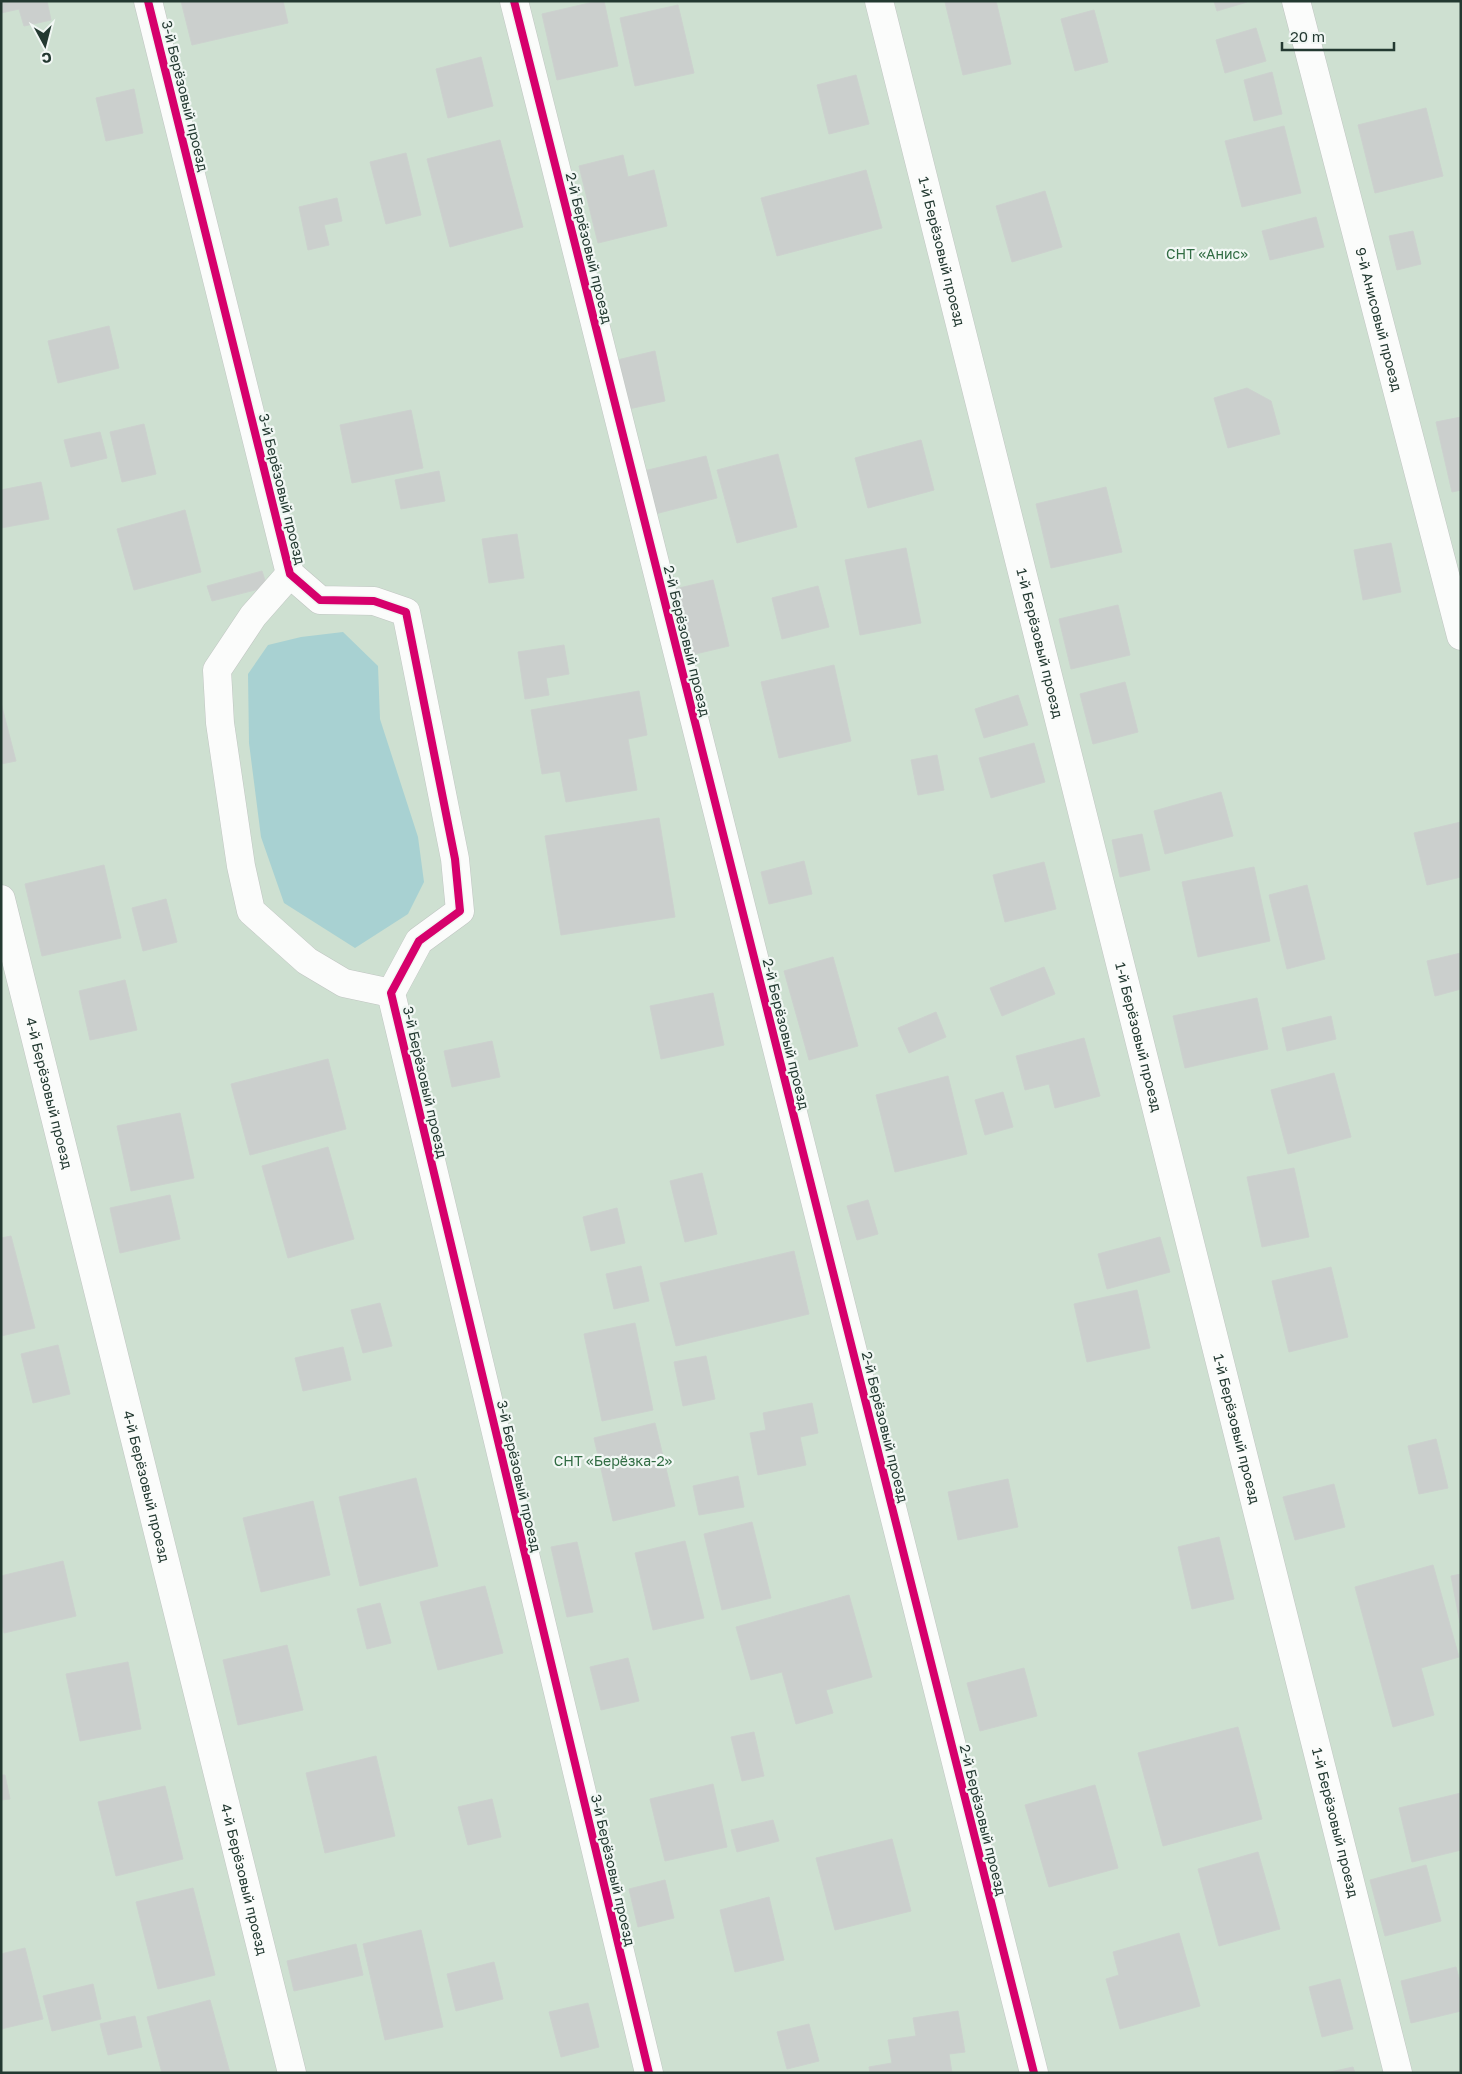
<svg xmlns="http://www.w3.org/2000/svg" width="1462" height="2074" font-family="'Golos Text',sans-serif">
<rect width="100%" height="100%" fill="#e3e8e5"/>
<!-- garden -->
<rect fill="#cee0d1" x="1" y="1" width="1460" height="2072"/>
<!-- water -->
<polygon fill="#a8d1d2" points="343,632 378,666 380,719 418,837 424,882 408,914 355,948 284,903 261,837 249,743 248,674 268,645 301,637"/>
<!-- building -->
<g fill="#cbcfcd" stroke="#ccd1ce">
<polygon points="1,1 47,1 51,20 24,26 19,9 1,13"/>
<polygon points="181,1 283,1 288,23 192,45"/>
<polygon points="598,1 604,1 618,66 557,80 542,14"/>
<polygon points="996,1 1011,64 963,75 945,2"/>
<polygon points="1214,1 1246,1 1247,2 1217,11"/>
<polygon points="678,5 694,73 635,86 620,18"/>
<polygon points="1094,10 1108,62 1075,71 1061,19"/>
<polygon points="1256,28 1266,61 1225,73 1216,40"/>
<polygon points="481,57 493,106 448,118 436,69"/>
<polygon points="1272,72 1282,114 1254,121 1244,80"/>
<polygon points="856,75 869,124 829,134 817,85"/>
<polygon points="134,89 143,133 106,141 96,98"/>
<polygon points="1426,108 1443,176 1375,193 1358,125"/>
<polygon points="1284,126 1301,193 1242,207 1225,141"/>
<polygon points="500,140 523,227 450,247 427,159"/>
<polygon points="406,153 421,215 386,224 370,162"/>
<polygon points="623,155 628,177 654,170 667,226 598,243 579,166"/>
<polygon points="866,170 882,228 777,256 761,198"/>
<polygon points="1045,191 1062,247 1012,262 996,206"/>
<polygon points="337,198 342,221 324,225 329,245 308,250 299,207"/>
<polygon points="1316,217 1324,247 1270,260 1262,231"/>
<polygon points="1413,231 1421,264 1397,270 1389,236"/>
<polygon points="109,326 119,368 58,383 48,341"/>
<polygon points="655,351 665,401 624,410 613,361"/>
<polygon points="1247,388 1271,401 1280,434 1228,448 1214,398"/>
<polygon points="411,410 423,468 352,483 340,425"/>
<polygon points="1461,417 1461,490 1452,492 1436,422"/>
<polygon points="144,424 156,474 122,482 110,432"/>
<polygon points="100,432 107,458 71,467 64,440"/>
<polygon points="921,440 934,490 868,508 855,458"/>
<polygon points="778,454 797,527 737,543 717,470"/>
<polygon points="706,456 717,498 655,514 644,471"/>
<polygon points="439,471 445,501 401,509 395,480"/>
<polygon points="41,482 49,519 1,528 1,490"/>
<polygon points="1106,487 1122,552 1051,568 1036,504"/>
<polygon points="185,510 201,572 134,590 117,529"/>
<polygon points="517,534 524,578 489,583 482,539"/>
<polygon points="1391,543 1401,592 1363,600 1354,550"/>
<polygon points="906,548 921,623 860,635 845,560"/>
<polygon points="262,571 267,587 212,601 207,586"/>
<polygon points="713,580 729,646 691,655 675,589"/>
<polygon points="818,586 829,627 782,639 772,598"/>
<polygon points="1118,605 1130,655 1071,669 1059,619"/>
<polygon points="564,645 569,674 546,678 549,695 525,699 518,652"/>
<polygon points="834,665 851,741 779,758 761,682"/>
<polygon points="1125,682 1138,732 1093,744 1080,694"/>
<polygon points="639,691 647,735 628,739 637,790 566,802 560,771 542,774 531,710"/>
<polygon points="1018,695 1028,725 984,738 975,709"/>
<polygon points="1,703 16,761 1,764"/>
<polygon points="1034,743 1045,782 991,798 979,758"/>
<polygon points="937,755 944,790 918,795 911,760"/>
<polygon points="1221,792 1233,836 1165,854 1154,811"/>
<polygon points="659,818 675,917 561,935 545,836"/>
<polygon points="1461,822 1461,877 1427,885 1414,833"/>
<polygon points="1142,834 1150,870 1120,877 1112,840"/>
<polygon points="804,861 812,894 769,904 761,872"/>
<polygon points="1044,862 1056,909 1005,922 993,875"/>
<polygon points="104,865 121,938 42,956 25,884"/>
<polygon points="1254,867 1270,941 1198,957 1182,882"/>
<polygon points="1307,885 1325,959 1287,969 1269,895"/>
<polygon points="166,899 177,942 143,951 132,908"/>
<polygon points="1461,953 1461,989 1435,996 1427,961"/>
<polygon points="833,957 858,1046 809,1060 784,971"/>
<polygon points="1044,967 1055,994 1002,1016 990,988"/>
<polygon points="125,980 137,1030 90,1040 79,991"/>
<polygon points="713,993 724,1045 661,1059 650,1006"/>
<polygon points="1257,998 1268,1049 1185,1068 1173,1016"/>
<polygon points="936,1012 946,1037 909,1053 898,1028"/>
<polygon points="1331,1016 1336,1039 1287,1051 1282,1028"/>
<polygon points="1084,1038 1100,1096 1055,1108 1049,1084 1025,1090 1016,1056"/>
<polygon points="492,1041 500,1077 452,1087 444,1051"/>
<polygon points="328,1059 346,1129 250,1155 231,1084"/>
<polygon points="1334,1073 1351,1137 1288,1154 1271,1090"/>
<polygon points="948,1076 967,1154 895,1172 876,1095"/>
<polygon points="1003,1092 1013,1127 985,1135 975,1100"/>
<polygon points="180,1113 194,1178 131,1191 117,1126"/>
<polygon points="328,1147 354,1239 288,1258 262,1166"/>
<polygon points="1294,1168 1309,1237 1262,1247 1247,1177"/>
<polygon points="702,1173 717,1234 685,1242 670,1181"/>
<polygon points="170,1195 180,1239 120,1253 110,1208"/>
<polygon points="868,1200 878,1234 857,1240 847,1206"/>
<polygon points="617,1208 625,1243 591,1251 583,1217"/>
<polygon points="11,1236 35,1328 1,1336 1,1238"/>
<polygon points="1160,1237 1170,1272 1107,1289 1098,1254"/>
<polygon points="794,1251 809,1314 676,1346 660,1283"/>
<polygon points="641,1266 649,1301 614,1309 606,1274"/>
<polygon points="1331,1267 1348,1337 1289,1352 1272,1281"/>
<polygon points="1137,1290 1150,1348 1087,1362 1074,1304"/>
<polygon points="380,1303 392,1346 363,1353 351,1310"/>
<polygon points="635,1323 653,1410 602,1421 584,1334"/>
<polygon points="58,1345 70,1394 33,1403 21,1354"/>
<polygon points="343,1347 351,1380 303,1391 295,1358"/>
<polygon points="706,1356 715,1399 683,1406 674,1362"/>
<polygon points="812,1403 818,1433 800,1437 806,1465 758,1475 750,1433 766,1430 763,1413"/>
<polygon points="655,1423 675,1506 613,1521 594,1438"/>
<polygon points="1436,1439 1448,1488 1419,1494 1408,1446"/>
<polygon points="738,1476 744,1507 699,1515 693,1486"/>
<polygon points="416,1478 438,1566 360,1586 339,1497"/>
<polygon points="1008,1479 1018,1527 958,1540 948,1492"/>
<polygon points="1334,1484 1345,1527 1295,1540 1283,1497"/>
<polygon points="313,1501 330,1575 261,1592 243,1518"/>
<polygon points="752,1522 771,1598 722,1610 704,1534"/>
<polygon points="1219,1537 1234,1599 1192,1609 1178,1547"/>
<polygon points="685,1541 704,1618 653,1630 635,1553"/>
<polygon points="577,1542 593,1612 567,1617 551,1547"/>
<polygon points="63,1561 76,1616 4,1633 1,1619 1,1576"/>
<polygon points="1433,1565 1459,1657 1421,1668 1434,1715 1393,1727 1355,1587"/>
<polygon points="1461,1574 1461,1623 1460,1623 1451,1576"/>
<polygon points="485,1586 503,1653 438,1670 420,1602"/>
<polygon points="849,1595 872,1677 826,1690 833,1713 796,1724 782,1672 751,1680 736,1627"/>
<polygon points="380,1603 391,1643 367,1649 357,1609"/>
<polygon points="287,1645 303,1710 238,1725 223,1660"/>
<polygon points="628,1658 639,1701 601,1710 590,1667"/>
<polygon points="128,1662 141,1729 80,1741 66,1674"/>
<polygon points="1024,1668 1037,1716 980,1731 967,1683"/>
<polygon points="1238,1727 1262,1819 1163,1846 1138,1753"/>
<polygon points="754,1732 764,1776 742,1781 731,1737"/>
<polygon points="376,1756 395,1836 325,1853 306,1773"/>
<polygon points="1,1775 5,1775 10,1799 1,1800"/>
<polygon points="713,1784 727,1847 665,1861 650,1799"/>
<polygon points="1095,1785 1118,1868 1049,1887 1025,1805"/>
<polygon points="165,1786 183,1859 116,1876 98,1802"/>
<polygon points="1461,1793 1461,1850 1412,1862 1399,1808"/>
<polygon points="492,1799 501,1837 468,1845 458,1807"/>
<polygon points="773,1820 779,1841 737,1852 731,1830"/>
<polygon points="892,1839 911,1911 835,1930 816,1858"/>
<polygon points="1258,1852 1280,1929 1219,1946 1198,1869"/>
<polygon points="1426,1865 1441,1921 1385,1936 1370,1880"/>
<polygon points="665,1880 674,1918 638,1927 629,1889"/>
<polygon points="193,1888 215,1975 158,1989 136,1902"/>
<polygon points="769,1897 784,1960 735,1972 720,1910"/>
<polygon points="421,1930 443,2027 385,2040 363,1944"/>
<polygon points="1179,1933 1200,2006 1120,2029 1106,1979 1119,1975 1113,1952"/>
<polygon points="356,1944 363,1975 294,1991 287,1961"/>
<polygon points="25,1948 43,2019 1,2029 1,1954"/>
<polygon points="494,1962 503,1999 456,2011 447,1974"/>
<polygon points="1456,1967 1461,1985 1461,2011 1411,2023 1401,1981"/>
<polygon points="1340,1979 1353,2029 1322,2037 1309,1987"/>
<polygon points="93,1984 101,2019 52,2031 43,1996"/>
<polygon points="210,2000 230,2073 162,2073 147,2017"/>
<polygon points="588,2003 599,2047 561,2057 549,2012"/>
<polygon points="958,2011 965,2052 949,2054 952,2073 870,2073 869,2067 892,2063 888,2040 916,2036 913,2018"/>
<polygon points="135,2016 142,2047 108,2055 100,2024"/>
<polygon points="809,2024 819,2061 787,2069 777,2032"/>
<polygon points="1353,2067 1355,2073 1326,2073"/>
</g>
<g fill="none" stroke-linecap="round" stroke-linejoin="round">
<defs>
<g id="minor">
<polyline points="148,1 290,574 320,600 374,601 406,612 455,859 460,911 419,941 391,993 649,2073"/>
<polyline points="514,1 1034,2073"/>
<path id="s1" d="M879,1L1398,2073"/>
<path id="s2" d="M1296,1L1461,636"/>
<polyline points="290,574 253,616 217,670 220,723 241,866 251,911 307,961 344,983 391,993"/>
<path id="s3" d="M1,899L292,2073"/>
</g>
</defs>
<!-- minor casing -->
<use href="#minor" stroke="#c0c5c2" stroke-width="29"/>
<!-- minor -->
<use href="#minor" stroke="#fbfcfb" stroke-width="28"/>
<defs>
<g id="cycleway">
<polyline points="148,1 290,574 320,600 374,601 406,612 455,859 460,911 419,941 391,993 649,2073"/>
<polyline points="514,1 1034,2073"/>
</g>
</defs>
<!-- cycleway casing -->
<use href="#cycleway" stroke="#f1f7f4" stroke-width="11"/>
<!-- cycleway -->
<use href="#cycleway" stroke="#d6006c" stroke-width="8"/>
</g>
<g text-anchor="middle" stroke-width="4.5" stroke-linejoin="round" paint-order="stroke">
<!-- street labels -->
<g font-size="14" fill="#233931" stroke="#f1f7f4">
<text transform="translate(185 96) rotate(76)" y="5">3-й Берёзовый проезд</text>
<text transform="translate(589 248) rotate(76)" y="5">2-й Берёзовый проезд</text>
<text dy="5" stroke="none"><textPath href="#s1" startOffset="258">1-й Берёзовый проезд</textPath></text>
<text dy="5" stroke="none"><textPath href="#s2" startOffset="329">9-й Анисовый проезд</textPath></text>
<text transform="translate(282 489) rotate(76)" y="5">3-й Берёзовый проезд</text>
<text transform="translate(687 641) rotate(76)" y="5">2-й Берёзовый проезд</text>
<text dy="5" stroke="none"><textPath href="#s1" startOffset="662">1-й Берёзовый проезд</textPath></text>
<text transform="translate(786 1034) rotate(76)" y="5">2-й Берёзовый проезд</text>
<text dy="5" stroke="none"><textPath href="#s1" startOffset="1068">1-й Берёзовый проезд</textPath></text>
<text transform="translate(425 1082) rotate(77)" y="5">3-й Берёзовый проезд</text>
<text dy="5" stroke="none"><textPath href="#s3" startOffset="200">4-й Берёзовый проезд</textPath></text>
<text transform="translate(885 1427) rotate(76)" y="5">2-й Берёзовый проезд</text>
<text dy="5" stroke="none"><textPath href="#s1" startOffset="1472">1-й Берёзовый проезд</textPath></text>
<text transform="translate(519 1476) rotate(77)" y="5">3-й Берёзовый проезд</text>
<text dy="5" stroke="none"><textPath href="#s3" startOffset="605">4-й Берёзовый проезд</textPath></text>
<text transform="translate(983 1820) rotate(76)" y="5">2-й Берёзовый проезд</text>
<text dy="5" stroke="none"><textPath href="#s1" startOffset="1878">1-й Берёзовый проезд</textPath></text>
<text transform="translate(613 1870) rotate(77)" y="5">3-й Берёзовый проезд</text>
<text dy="5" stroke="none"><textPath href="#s3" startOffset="1010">4-й Берёзовый проезд</textPath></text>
</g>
<!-- park labels -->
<g font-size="14" fill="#316c43" stroke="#f1f7f4">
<text x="1207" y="259">СНТ «Анис»</text>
<text x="613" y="1466">СНТ «Берёзка-2»</text>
</g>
</g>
<!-- border -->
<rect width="1462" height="2074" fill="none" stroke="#233931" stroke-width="5"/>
<!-- north arrow -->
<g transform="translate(45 45) rotate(173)" stroke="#f1f7f4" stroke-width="4" paint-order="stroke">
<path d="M0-4L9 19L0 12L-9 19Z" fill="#233931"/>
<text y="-8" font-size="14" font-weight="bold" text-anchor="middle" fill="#233931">С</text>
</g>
<!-- scale -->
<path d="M1282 42v8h112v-8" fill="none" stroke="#233931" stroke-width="2.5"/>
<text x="1290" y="42" font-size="15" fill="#233931" stroke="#f1f7f4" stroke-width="4" paint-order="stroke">20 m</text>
</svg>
